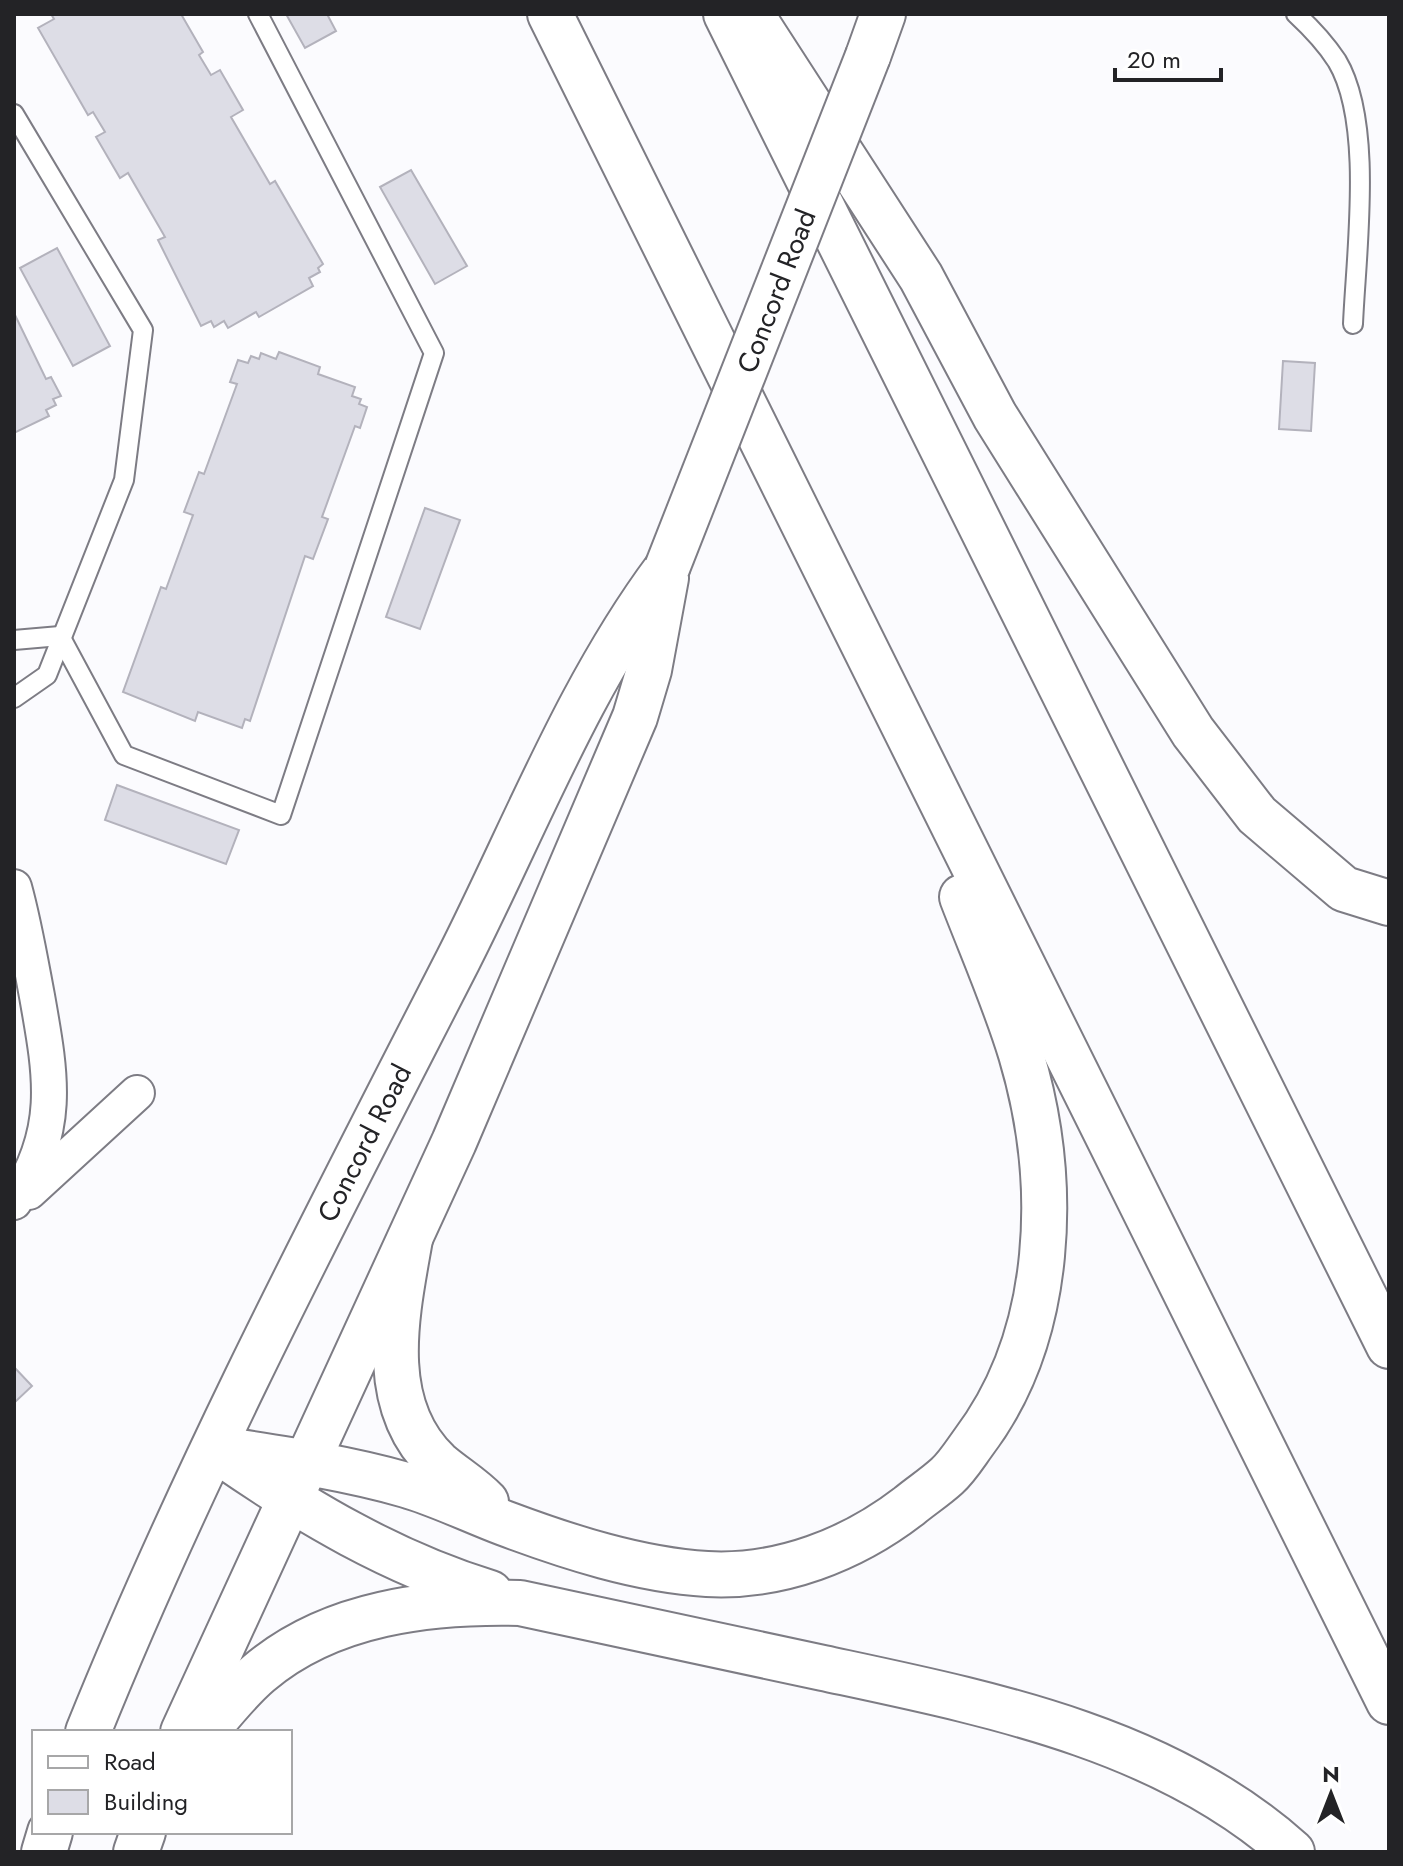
<svg xmlns="http://www.w3.org/2000/svg" width="1403" height="1866" font-family="Jost,sans-serif">
<rect width="100%" height="100%" fill="#fbfbfe"/>
<!-- building -->
<g fill="#dddde6" stroke="#b3b2bc" stroke-width="2">
<polygon points="51,14 181,14 203,52 199,55 211,75 220,70 243,110 231,117 270,184 275,181 323,264 318,268 320,272 309,278 313,286 259,317 256,312 228,328 224,321 214,327 211,321 201,326 158,240 165,237 128,173 120,178 96,137 105,132 93,112 88,115 38,28 54,19"/>
<polygon points="286,14 327,14 336,31 305,48"/>
<polygon points="411,170 467,266 435,284 380,187"/>
<polygon points="57,248 110,346 73,366 20,268"/>
<polygon points="14,313 46,379 51,377 61,396 53,399 56,405 46,410 49,416 14,433"/>
<polygon points="279,352 320,367 318,374 355,387 352,396 361,399 359,404 367,407 360,428 355,426 322,517 328,519 313,559 305,556 250,721 245,719 242,728 198,712 195,721 123,692 161,587 166,589 193,515 184,512 199,472 204,474 237,384 230,382 238,360 248,363 251,356 259,359 261,353 276,359"/>
<polygon points="1283,361 1315,363 1311,431 1279,429"/>
<polygon points="425,508 460,520 420,629 386,617"/>
<polygon points="117,785 239,830 226,864 105,820"/>
<polygon points="14,1367 32,1386 14,1403"/>
</g>
<g fill="none" stroke-linecap="round" stroke-linejoin="round">
<defs>
<g id="lane">
<path d="M1296,14C1310,27 1326,44 1337,61C1374,123 1356,252 1353,324"/>
<polyline points="14,114 143,330 124,480 47,675 14,698"/>
<polyline points="60,636 124,755 281,815 434,353 258,14"/>
<polyline points="14,640 60,636"/>
</g>
<g id="street">
<path d="M14,887C24,923 30,959 37,996C51,1075 62,1131 14,1202"/>
<polyline points="29,1192 137,1093"/>
</g>
<g id="secondary">
<polyline points="868,56 883,14"/>
<path d="M88,1732C195,1467 328,1214 458,960C525,828 578,687 667,568"/>
<polyline points="183,1732 454,1142 635,717 649,670 666,578"/>
<polyline points="44,1852 50,1832"/>
<polyline points="136,1852 143,1832"/>
</g>
<g id="highway">
<polyline points="550,14 1389,1702"/>
<polyline points="726,14 1389,1346"/>
<polyline points="760,28 921,277 995,416 1193,732 1257,815 1344,889 1389,903"/>
<path d="M410,1239C397,1313 376,1404 438,1463C454,1477 472,1487 486,1502"/>
<path d="M214,1448C278,1458 343,1467 406,1485C440,1495 472,1511 504,1523C568,1547 639,1570 707,1574C780,1578 852,1550 909,1506C921,1496 935,1487 947,1476C957,1467 965,1454 973,1443C1055,1335 1059,1181 1021,1054C1005,1001 982,949 962,897"/>
<path d="M222,1454C306,1512 392,1563 490,1593"/>
<path d="M205,1732C222,1712 239,1690 259,1673C331,1612 430,1601 520,1603C621,1624 722,1646 823,1668C986,1703 1164,1737 1292,1852"/>
</g>
</defs>
<!-- lane casing -->
<use href="#lane" stroke="#7d7c84" stroke-width="22"/>
<!-- street casing -->
<use href="#street" stroke="#7d7c84" stroke-width="38"/>
<!-- secondary casing -->
<use href="#secondary" stroke="#7d7c84" stroke-width="48"/>
<!-- highway casing -->
<use href="#highway" stroke="#7d7c84" stroke-width="48"/>
<!-- lane -->
<use href="#lane" stroke="#fff" stroke-width="18"/>
<!-- street -->
<use href="#street" stroke="#fff" stroke-width="34"/>
<!-- secondary -->
<use href="#secondary" stroke="#fff" stroke-width="44"/>
<!-- highway -->
<use href="#highway" stroke="#fff" stroke-width="44"/>
<defs>
<polyline id="secondary-bridge" points="667,568 868,56"/>
</defs>
<!-- secondary-bridge casing -->
<use href="#secondary-bridge" stroke="#7d7c84" stroke-width="48" stroke-linecap="butt"/>
<!-- secondary-bridge -->
<use href="#secondary-bridge" stroke="#fff" stroke-width="44"/>
</g>
<g text-anchor="middle" stroke-width="6" stroke-linejoin="round" paint-order="stroke">
<!-- street labels -->
<g font-size="28" fill="#232326" stroke="#fff">
<text transform="translate(776 291) rotate(-69)" y="10">Concord Road</text>
<text transform="translate(364 1143) rotate(-63)" y="10">Concord Road</text>
</g>
</g>
<!-- border -->
<rect width="1403" height="1866" fill="none" stroke="#232326" stroke-width="32"/>
<!-- legend -->
<rect x="32" y="1730" width="260" height="104" fill="#ffffff" stroke="#a7a7a8" stroke-width="2"/>
<rect x="48" y="1756" width="40" height="12" fill="#ffffff" stroke="#a7a7a8" stroke-width="2"/>
<text x="104" y="1770" font-size="24" fill="#232326">Road</text>
<rect x="48" y="1790" width="40" height="24" fill="#dddde6" stroke="#a7a7a8" stroke-width="2"/>
<text x="104" y="1810" font-size="24" fill="#232326">Building</text>
<!-- north arrow -->
<g transform="translate(1331 1794)" stroke="#ffffff" stroke-width="6" paint-order="stroke">
<path d="M0-6L14 30L0 20L-14 30Z" fill="#232326"/>
<text y="-12" font-size="22" font-weight="bold" text-anchor="middle" fill="#232326">N</text>
</g>
<!-- scale -->
<path d="M1115 68v12h106v-12" fill="none" stroke="#232326" stroke-width="4"/>
<text x="1127" y="68" font-size="24" fill="#232326" stroke="#ffffff" stroke-width="6" paint-order="stroke">20 m</text>
</svg>
